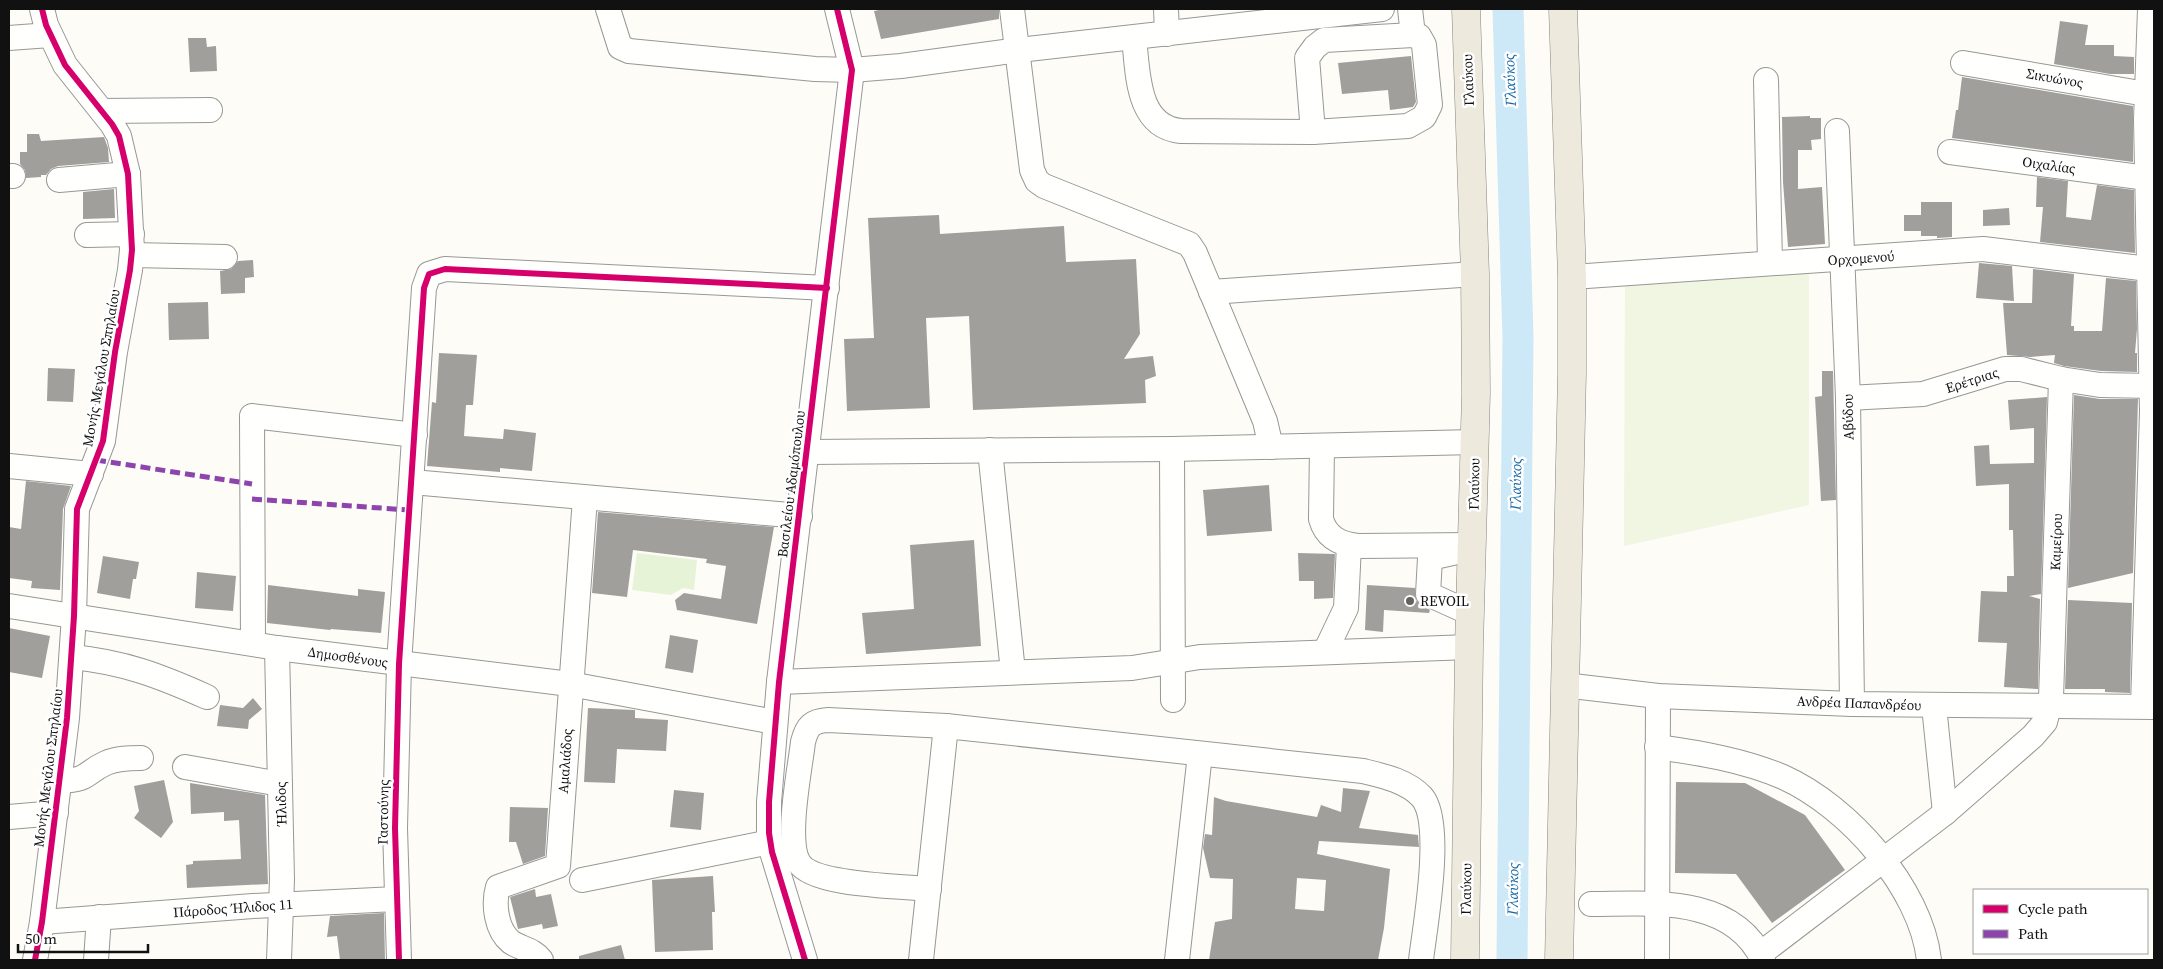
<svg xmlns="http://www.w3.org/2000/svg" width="2163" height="969" font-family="'Source Serif 4',serif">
<rect width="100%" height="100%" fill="#fdfcf7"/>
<!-- green -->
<polygon fill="#e7f3d7" points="637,553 697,560 694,590 683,588 671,595 632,590"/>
<!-- pitch -->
<polygon fill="#f0f6e1" points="1809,270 1809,505 1624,546 1625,282"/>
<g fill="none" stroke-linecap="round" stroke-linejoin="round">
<!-- river -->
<polyline stroke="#cde8f7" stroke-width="31" points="1508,9 1518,337 1512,960"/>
</g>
<!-- building -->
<g fill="#a19f9c" fill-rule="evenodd">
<polygon points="884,9 999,9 999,19 881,39 874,11"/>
<polygon points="2060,21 2088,25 2085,45 2114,45 2114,56 2134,57 2134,74 2110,74 2054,64"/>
<polygon points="188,38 206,38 207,47 216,46 217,71 190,72"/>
<polygon points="1411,56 1416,102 1413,107 1390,110 1388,90 1342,94 1338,63"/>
<polygon points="1962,77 2133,106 2133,162 1952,138 1956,110 1958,110"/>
<polygon points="1810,116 1810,118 1821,118 1821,139 1811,140 1812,150 1798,150 1798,189 1822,187 1825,244 1788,247 1783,182 1782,117"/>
<polygon points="27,134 39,134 41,141 104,137 108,148 109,162 58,166 51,169 46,175 41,175 41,177 26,178 25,170 20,164 20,152 27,152"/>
<polygon points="2037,177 2068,181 2066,217 2091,220 2097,185 2134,190 2135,253 2040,242 2043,207 2036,207"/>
<polygon points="114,189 115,218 83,219 83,192"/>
<polygon points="1921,202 1952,202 1952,237 1937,238 1937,236 1921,236 1921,231 1904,231 1904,215 1921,215"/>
<polygon points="2009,208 2010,225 1983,226 1983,210"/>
<polygon points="939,215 940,234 1064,226 1066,262 1136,259 1140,334 1124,359 1153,356 1156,376 1145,380 1146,403 973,410 969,316 926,318 930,408 847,411 844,339 874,338 868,218"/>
<polygon points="253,260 254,277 245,278 245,293 221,294 220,271 231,269 238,261"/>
<polygon points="1979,263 2012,266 2014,301 1976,298"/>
<polygon points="2033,269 2074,274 2071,326 2074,326 2074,331 2102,331 2106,278 2136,281 2137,329 2135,353 2137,353 2137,372 2101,371 2064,366 2054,363 2055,355 2030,357 2007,355 2003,303 2032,303"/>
<polygon points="208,302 209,339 169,340 168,303"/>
<polygon points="439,353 477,355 473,405 466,405 464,436 503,439 504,429 536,433 532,471 500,468 500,472 427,466 432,402 436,403"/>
<polygon points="48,368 75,369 73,402 47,401"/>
<polygon points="1822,371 1833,371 1836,500 1821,501 1815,397 1822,396"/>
<polygon points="2074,395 2100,399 2138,399 2133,573 2068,588"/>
<polygon points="2047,397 2041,594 2029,596 2040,599 2038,689 2004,687 2007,643 1978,642 1981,591 2007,592 2007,576 2014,576 2013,530 2009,530 2009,484 1976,486 1974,446 1989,445 1990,464 2034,463 2034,428 2010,430 2008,400"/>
<polygon points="26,481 71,486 63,509 60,590 31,588 32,581 9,578 9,527 21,529"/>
<polygon points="1269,485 1272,531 1207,536 1203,490"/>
<polygon points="598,512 774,527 757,624 677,610 675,600 684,593 721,599 726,566 706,563 707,559 633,550 627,597 592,593"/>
<polygon points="974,540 981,646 866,654 862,613 914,609 910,545"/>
<polygon points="1298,553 1335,554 1333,598 1314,599 1314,581 1299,581"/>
<polygon points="103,556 139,562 136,579 133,579 130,599 97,593"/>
<polygon points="197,572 236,576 233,611 195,608"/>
<polygon points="268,585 358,596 358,589 385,592 381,633 331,629 330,630 267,623"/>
<polygon points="1367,585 1415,588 1416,601 1430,610 1429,613 1384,610 1383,632 1365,630"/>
<polygon points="2068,600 2132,603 2130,693 2105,692 2105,689 2065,689"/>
<polygon points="9,628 50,636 42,678 9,672"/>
<polygon points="670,635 698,640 693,673 665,668"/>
<polygon points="253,698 262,709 249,720 248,729 217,726 220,705 243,708"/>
<polygon points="588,708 635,710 635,718 668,720 666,751 617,749 615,783 584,782"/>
<polygon points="164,780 173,822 161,838 134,818 139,811 134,786"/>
<polygon points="1676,782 1745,783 1805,815 1845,870 1772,923 1736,874 1675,873"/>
<polygon points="190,783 265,795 268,884 187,888 186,865 193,864 193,861 241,859 239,820 224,821 224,812 191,814"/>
<path d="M1343,788L1370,791L1359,828L1418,835L1419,847L1319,841L1317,854L1390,869L1384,928L1378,960H1209L1215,922L1232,919L1233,879L1210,878L1203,848L1205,834L1212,835L1214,797L1226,801L1317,817L1321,805L1341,812ZM1297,878L1326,880L1324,911L1295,909Z"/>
<polygon points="674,790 704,793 701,830 670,827"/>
<polygon points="510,807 548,808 545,856 523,864 516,842 509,842"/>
<polygon points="713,876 715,912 712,912 713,950 655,952 652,880"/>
<polygon points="535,889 536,897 551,894 558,926 543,929 542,924 518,929 510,897"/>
<polygon points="384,913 385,960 340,960 337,936 327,937 330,916"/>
<polygon points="621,945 625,960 579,960 579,956"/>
</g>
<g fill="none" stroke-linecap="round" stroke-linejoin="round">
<defs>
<g id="minor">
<polyline points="608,9 620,47 629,51 815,69 852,70 901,66 1019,50 1382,9"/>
<polyline points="1012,9 1032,170 1037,181 1044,186 1189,244 1195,253 1265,421 1271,447"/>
<polyline points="1166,9 1167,34"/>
<polyline points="1410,9 1413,35"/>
<polygon points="1413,35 1419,36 1424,45 1430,105 1424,117 1408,126 1313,132 1307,58 1315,47 1324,40"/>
<polyline points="9,38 50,35"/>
<path d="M1134,38C1138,71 1136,127 1181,131L1313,132"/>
<polyline points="1963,63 2146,94"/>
<polyline points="1766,80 1770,263"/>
<polyline points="102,111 210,110"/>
<polyline points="1837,131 1848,398 1852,704"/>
<polyline points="1950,152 2147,178"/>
<polyline points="9,176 13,176"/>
<polyline points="59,180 128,174"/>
<polyline points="87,235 132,234"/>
<polyline points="132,255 225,257"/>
<polyline points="1572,277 1983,249 2149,269"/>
<polyline points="1211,292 1475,274"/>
<polyline points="1848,398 1923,394 2005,369 2021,369 2061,379 2100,385 2154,386"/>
<path d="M1322,446L1321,519C1326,537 1340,544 1358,546L1473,545"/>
<polyline points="1172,449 1173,700"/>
<polyline points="990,450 1013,672"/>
<polyline points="808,452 1172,449 1475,442"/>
<polyline points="9,466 91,474"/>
<polyline points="412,482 800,516"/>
<polyline points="1457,552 1430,558 1428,594 1470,613"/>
<polyline points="9,606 277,648 570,684 775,722"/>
<polyline points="253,643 252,416 415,435"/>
<polyline points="277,648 282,879 279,960"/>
<polyline points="1325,652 1346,608 1349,545"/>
<path d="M72,657C124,662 160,676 207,697"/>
<polyline points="779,682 1132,668 1200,657 1469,647"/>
<polyline points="1564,685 1658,696 1852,704 2154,707"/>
<polyline points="1934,706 1945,813"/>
<polyline points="2143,706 2152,411 2146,120 2150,9"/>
<path d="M1657,747C1700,753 1743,760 1783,777C1848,806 1921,888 1929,960"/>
<polyline points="185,767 280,784"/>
<path d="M60,781C90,780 84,773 106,763C117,758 130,758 141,758"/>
<polyline points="9,817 56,813"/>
<polyline points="582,880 770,842"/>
<path d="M929,889C902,886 814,886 799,863C785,841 800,769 803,742C807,726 812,721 828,720L946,726"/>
<path d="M1591,904C1650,904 1732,894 1763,960"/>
<polyline points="42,922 253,906 396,899"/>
<polyline points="1760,954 1945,813 2033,736 2045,722 2051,699 2061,379"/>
<polyline points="35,960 42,922 67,718 74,616 77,509 103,441 115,352 130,270 132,250 128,174 119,136 112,124 65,65 46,25 42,9"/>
<polyline points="96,960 99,917"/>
<polyline points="399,960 395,828 399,664 424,288 429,274 445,269 827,288"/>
<path d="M541,960C533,949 521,949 511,942C496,930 493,904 498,887L558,866L585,498"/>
<polyline points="805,960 772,852 769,833 769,802 779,682 852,70 837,9"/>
<path d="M921,960L946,726L1363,771C1384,776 1407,781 1422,797C1444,823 1425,926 1421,960"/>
<polyline points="1177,960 1200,754"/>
<polyline points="1657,960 1658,696"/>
</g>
<g id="major">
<polyline points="1465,960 1469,647 1476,393 1475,274 1466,9"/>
<polyline points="1559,960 1572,373 1572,277 1563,9"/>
</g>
</defs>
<!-- minor casing -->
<use href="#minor" stroke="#979795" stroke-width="26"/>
<!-- major casing -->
<use href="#major" stroke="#858482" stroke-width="29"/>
<!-- minor -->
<use href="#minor" stroke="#fffffe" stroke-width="24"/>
<!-- major -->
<use href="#major" stroke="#ede9dc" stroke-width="28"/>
<!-- quiet -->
<g stroke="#8e44ad" stroke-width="5" stroke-dasharray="10 5" stroke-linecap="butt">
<polyline points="96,460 252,484"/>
<polyline points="252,499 409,510"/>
</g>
<defs>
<g id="cycleway">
<polyline points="35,960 42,922 67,718 74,616 77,509 103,441 115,352 130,270 132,250 128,174 119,136 112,124 65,65 46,25 42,9"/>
<polyline points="399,960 395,828 399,664 424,288 429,274 445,269 827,288"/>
<polyline points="805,960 772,852 769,833 769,802 779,682 852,70 837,9"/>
</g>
</defs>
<!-- cycleway casing -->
<use href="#cycleway" stroke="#fff" stroke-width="9"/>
<!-- cycleway -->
<use href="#cycleway" stroke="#d6006c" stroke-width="6"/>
</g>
<!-- markers -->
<circle fill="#646362" stroke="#fff" stroke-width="2" cx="1410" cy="601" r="5"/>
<g text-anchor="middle" stroke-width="5" stroke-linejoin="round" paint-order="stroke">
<!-- street labels -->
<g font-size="14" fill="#111" stroke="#fff">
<text transform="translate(2055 78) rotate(10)" y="5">Σικυώνος</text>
<text transform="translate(1468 80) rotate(-92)" y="5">Γλαύκου</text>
<text transform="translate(2049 165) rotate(8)" y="5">Οιχαλίας</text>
<text transform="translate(1861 258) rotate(-4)" y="5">Ορχομενού</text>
<text transform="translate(101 368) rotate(-80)" y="5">Μονής Μεγάλου Σπηλαίου</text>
<text transform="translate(1972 380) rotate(-18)" y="5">Ερέτριας</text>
<text transform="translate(1848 417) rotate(-91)" y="5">Αβύδου</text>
<text transform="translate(791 484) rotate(-83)" y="5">Βασιλείου Αδαμόπουλου</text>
<text transform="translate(1474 484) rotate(-89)" y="5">Γλαύκου</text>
<text transform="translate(2056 542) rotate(-88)" y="5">Καμείρου</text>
<text transform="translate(348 657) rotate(8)" y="5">Δημοσθένους</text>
<text transform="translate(1859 703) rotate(2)" y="5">Ανδρέα Παπανδρέου</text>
<text transform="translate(565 761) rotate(-86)" y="5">Αμαλιάδος</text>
<text transform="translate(48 768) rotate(-83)" y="5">Μονής Μεγάλου Σπηλαίου</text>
<text transform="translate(281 804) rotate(-91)" y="5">Ήλιδος</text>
<text transform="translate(383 812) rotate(-89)" y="5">Γαστούνης</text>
<text transform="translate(1466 889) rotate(-89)" y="5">Γλαύκου</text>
<text transform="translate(233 908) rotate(-4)" y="5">Πάροδος Ήλιδος 11</text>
</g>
<!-- poi labels -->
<g font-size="14" fill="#111" stroke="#fff" text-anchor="start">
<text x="1420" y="606">REVOIL</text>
</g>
<!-- water labels -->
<g font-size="15" font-style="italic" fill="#1768a6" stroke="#fff">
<text transform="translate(1510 80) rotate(-92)" y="5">Γλαύκος</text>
<text transform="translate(1516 484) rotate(-89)" y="5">Γλαύκος</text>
<text transform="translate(1513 889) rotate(-89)" y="5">Γλαύκος</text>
</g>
</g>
<!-- border -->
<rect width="2163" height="969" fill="none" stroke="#111111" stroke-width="20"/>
<!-- legend -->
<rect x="1973" y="889" width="175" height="65" fill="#ffffff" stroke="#a0a0a0"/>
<rect x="1983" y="905" width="25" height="8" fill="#d6006c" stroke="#a0a0a0"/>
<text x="2018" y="914" font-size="15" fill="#111111">Cycle path</text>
<rect x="1983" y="930" width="25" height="8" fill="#8e44ad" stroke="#a0a0a0"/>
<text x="2018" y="939" font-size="15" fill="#111111">Path</text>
<!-- scale -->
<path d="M18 944v8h130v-8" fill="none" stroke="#111111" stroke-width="2.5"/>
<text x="25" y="944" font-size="15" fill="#111111" stroke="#ffffff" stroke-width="4" paint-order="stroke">50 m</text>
</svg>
